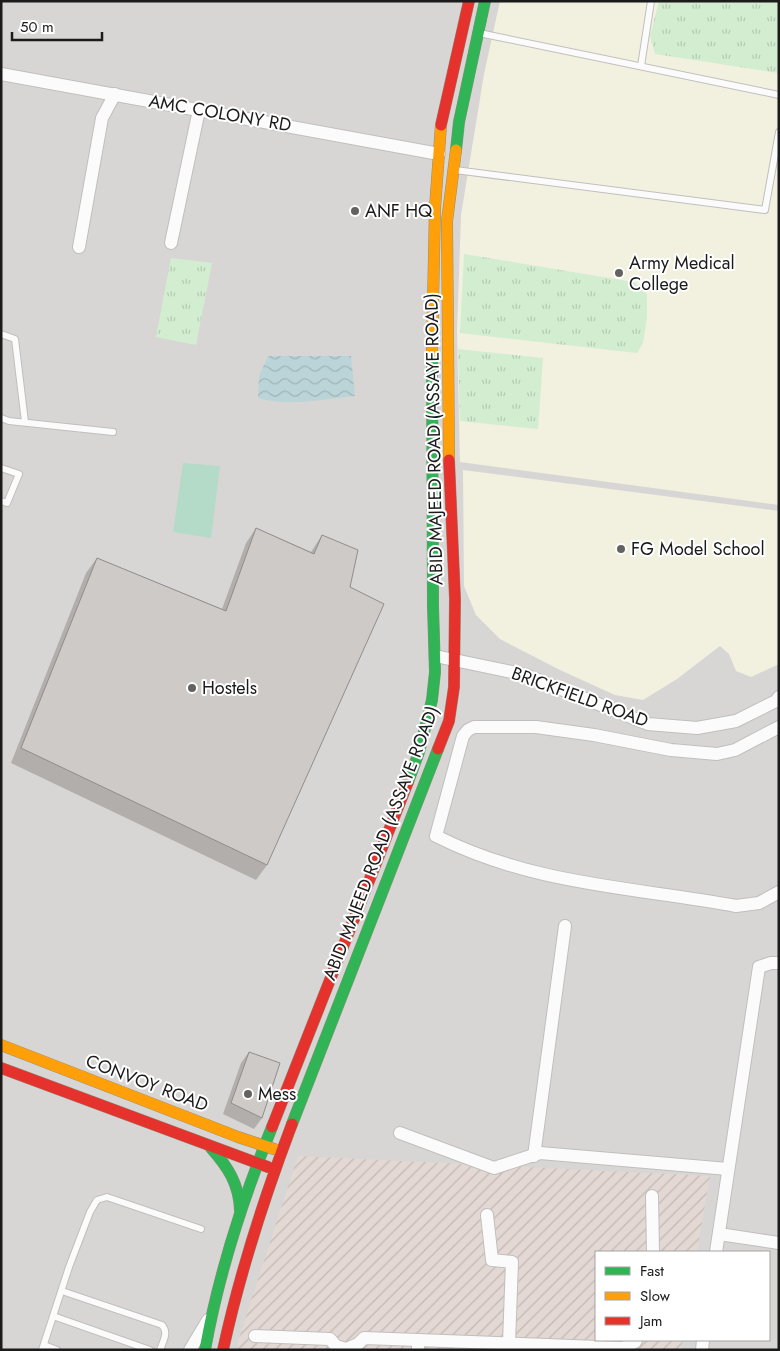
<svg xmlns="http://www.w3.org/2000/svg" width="780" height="1351" font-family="Jost,sans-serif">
<defs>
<pattern id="military-furrows" width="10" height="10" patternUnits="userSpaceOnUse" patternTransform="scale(1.25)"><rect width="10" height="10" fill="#e3d8d3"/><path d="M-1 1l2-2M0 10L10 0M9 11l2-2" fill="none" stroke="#c2b9b5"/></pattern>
<pattern id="park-tufts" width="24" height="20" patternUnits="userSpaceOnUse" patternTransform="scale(1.25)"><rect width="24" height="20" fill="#d3edd1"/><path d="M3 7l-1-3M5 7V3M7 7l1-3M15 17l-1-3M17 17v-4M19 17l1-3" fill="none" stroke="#b5cbb3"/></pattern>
<pattern id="water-waves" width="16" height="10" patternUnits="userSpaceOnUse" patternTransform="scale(1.25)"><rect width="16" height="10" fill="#bad4d8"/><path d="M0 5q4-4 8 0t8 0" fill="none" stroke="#9fb5b9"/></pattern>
</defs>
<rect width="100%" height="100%" fill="#e9e6e3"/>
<!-- residential -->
<path fill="#d8d6d5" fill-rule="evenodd" d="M1,1H779V1350H1ZM596,1252H769V1340H596Z"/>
<!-- education -->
<g fill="#f2f0df">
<polygon points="500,1 779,1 779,505 460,462 457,332 461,215 484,74"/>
<polygon points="463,470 779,511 779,664 751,677 736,671 729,654 720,646 677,679 643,700 615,695 560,670 500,639 476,615 464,586"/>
</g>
<!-- military -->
<polygon fill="url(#military-furrows)" points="298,1156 710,1176 697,1252 596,1252 596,1340 683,1340 681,1350 237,1350 238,1341"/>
<!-- park -->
<g fill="url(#park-tufts)">
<polygon points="659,1 779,1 779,73 655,54 650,36"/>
<polygon points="464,254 633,282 642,288 647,295 647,318 643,343 637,353 460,333"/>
<polygon points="171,258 212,263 196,345 156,337"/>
<polygon points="458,349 543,358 538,429 460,421"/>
</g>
<!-- pitch -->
<polygon fill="#b3dbc8" points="183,463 220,466 211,538 173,532"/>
<!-- water -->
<path fill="url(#water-waves)" d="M268,356H351L355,396C325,399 286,407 258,398L259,376Z"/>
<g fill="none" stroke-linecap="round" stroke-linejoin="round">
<defs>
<g id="lane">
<polyline points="479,33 779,95"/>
<polyline points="641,66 651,1"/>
<polyline points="455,170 765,210 779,132"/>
<polyline points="1,334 15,339 25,422"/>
<polyline points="1,418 9,421 113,432"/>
<polyline points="1,468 19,474 7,503 1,501"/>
<path d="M62,1291L162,1325C169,1333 163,1341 160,1350"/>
<polyline points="53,1316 150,1350"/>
<polyline points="44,1345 57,1350"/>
<polyline points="42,1350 69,1267 90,1212 97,1200 107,1197 201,1229"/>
</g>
<g id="street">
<polyline points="1,74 439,154"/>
<polyline points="171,243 199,110"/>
<polyline points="79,247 102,118 115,94"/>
<polyline points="435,656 526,675 648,724 697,728 736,721 776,701 779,697"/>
<path d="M779,727L735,750L717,754L671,750L594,735L536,727H474L468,730L463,736L436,836C533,885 632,887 736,906L759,903L779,892"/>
<polyline points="400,1133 494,1168 540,1153 728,1169"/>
<polyline points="534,1156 565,926"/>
<polyline points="652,1196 653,1252"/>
<polyline points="487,1215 492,1260 512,1262 509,1343"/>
<polyline points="719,1234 779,1243"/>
<polyline points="716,1252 759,967 771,963 779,963"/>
<polyline points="255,1336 330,1339 336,1346 346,1349 358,1344 364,1338 418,1340"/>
<polyline points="190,1350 208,1320"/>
<polyline points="418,1350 418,1340 623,1348 635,1342 636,1340"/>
<polyline points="702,1350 703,1340"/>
</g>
<g id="fast">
<polyline points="456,150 459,122 485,1"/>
<polyline points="408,782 419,752 432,700 435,672 433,606 432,351"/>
<polyline points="292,1124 438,749"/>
<path d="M211,1148C228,1167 239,1184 240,1210"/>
<path d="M205,1350C218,1277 244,1196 272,1127"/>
</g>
<g id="slow">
<polyline points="432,351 435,208 441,125"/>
<polyline points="449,460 447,221 456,150"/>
<polyline points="1,1045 238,1137 274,1149"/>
</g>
<g id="jam">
<polyline points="441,125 469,1"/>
<polyline points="438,749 449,721 454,687 455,599 449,460"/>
<polyline points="1,1068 268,1167"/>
<polyline points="272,1127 408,782"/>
<path d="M223,1350C240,1272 264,1198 292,1124"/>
</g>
</defs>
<!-- lane casing -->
<use href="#lane" stroke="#c0bfbe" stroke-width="8"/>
<!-- street casing -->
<use href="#street" stroke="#c0bfbe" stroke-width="14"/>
<!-- fast casing -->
<use href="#fast" stroke="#8f8f7e" stroke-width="12"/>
<!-- slow casing -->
<use href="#slow" stroke="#8f8f7e" stroke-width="12"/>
<!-- jam casing -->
<use href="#jam" stroke="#8f8f7e" stroke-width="12"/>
<!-- lane -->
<use href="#lane" stroke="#fcfbfb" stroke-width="6"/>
<!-- street -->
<use href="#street" stroke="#fcfbfb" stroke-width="12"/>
<!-- fast -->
<use href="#fast" stroke="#30b455" stroke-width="11"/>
<!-- slow -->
<use href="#slow" stroke="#ff9f0a" stroke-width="11"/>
<!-- jam -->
<use href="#jam" stroke="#e5322d" stroke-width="11"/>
</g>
<!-- wall -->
<g fill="#b1aeac">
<polygon points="256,528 311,552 322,535 267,865 256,880 11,763 86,573 97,558 222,609 246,543"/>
<polygon points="249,1052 262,1118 254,1129 223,1114 241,1063"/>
</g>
<!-- building -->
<g fill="#cecac8" stroke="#908d8c">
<polygon points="256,528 314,554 322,535 358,550 350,587 384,604 267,865 21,748 97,558 226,611"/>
<polygon points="249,1052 280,1063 262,1118 231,1103"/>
</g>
<!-- markers -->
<g fill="#636261" stroke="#fff" stroke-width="2">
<circle cx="355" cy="211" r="5"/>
<circle cx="619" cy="273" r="5"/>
<circle cx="621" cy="549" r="5"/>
<circle cx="192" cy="688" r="5"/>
<circle cx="248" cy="1094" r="5"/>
</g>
<g text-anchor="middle" stroke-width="4" stroke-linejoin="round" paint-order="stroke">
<!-- street labels -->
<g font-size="18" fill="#1b1b1b" stroke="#fff">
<text transform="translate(220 113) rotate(10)" y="6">AMC COLONY RD</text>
<text transform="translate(434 439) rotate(-91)" y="6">ABID MAJEED ROAD (ASSAYE ROAD)</text>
<text transform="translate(580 697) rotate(20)" y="6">BRICKFIELD ROAD</text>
<text transform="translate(381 843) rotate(-69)" y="6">ABID MAJEED ROAD (ASSAYE ROAD)</text>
<text transform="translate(147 1083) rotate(21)" y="6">CONVOY ROAD</text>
</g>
<!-- poi labels -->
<g font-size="18" fill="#1b1b1b" stroke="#fff" text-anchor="start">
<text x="365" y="217">ANF HQ</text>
<text x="629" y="269">Army Medical<tspan x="629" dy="21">College</tspan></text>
<text x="631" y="555">FG Model School</text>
<text x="202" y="694">Hostels</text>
<text x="258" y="1100">Mess</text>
</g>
</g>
<!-- border -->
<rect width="780" height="1351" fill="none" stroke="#1b1b1b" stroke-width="5"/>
<!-- legend -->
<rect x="595" y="1251" width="175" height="90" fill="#ffffff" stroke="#a4a4a4"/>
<rect x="605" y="1267" width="25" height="8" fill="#30b455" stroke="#a4a4a4"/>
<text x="640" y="1276" font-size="15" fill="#1b1b1b">Fast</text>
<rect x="605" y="1292" width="25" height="8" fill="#ff9f0a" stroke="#a4a4a4"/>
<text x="640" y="1301" font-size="15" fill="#1b1b1b">Slow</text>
<rect x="605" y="1317" width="25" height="8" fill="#e5322d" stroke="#a4a4a4"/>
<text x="640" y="1326" font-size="15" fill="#1b1b1b">Jam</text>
<!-- scale -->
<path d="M12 32v8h90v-8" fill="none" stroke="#1b1b1b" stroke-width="2.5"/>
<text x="20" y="32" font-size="15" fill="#1b1b1b" stroke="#ffffff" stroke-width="4" paint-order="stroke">50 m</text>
</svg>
